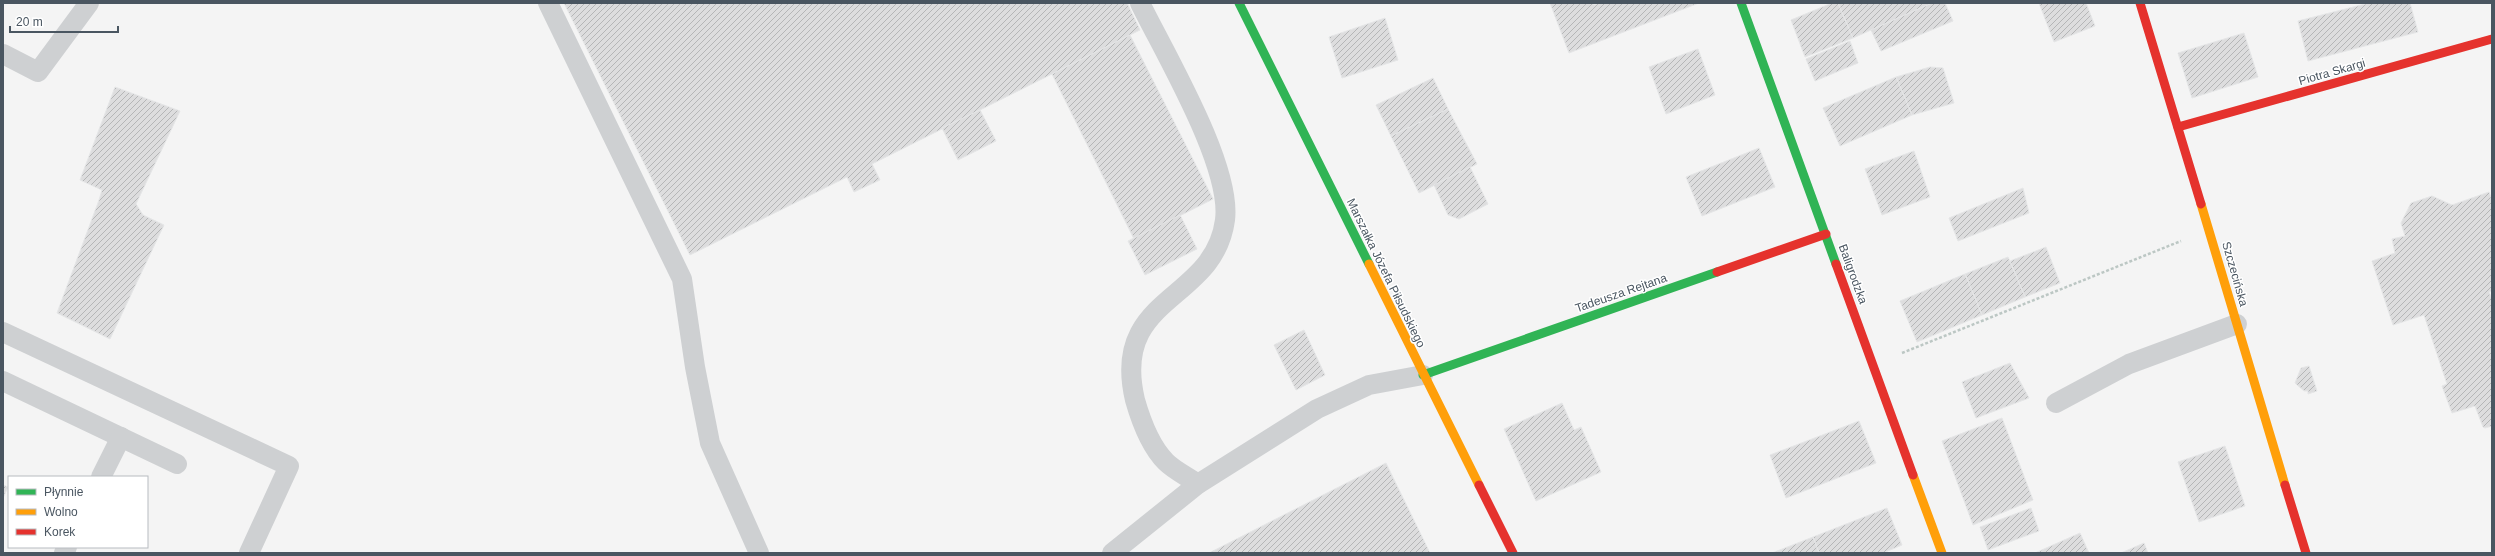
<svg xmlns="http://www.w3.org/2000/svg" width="2495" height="556" font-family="Arial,sans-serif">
<defs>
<pattern id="building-hatch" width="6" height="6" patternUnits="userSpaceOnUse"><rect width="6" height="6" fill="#ddddde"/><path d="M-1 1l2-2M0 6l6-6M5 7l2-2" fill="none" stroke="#b5b6b7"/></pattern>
</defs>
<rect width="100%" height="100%" fill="#f4f4f4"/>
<!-- building -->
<g fill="url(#building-hatch)" stroke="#e5e6e7">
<polygon points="564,3 1127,3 1140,30 872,164 880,180 854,192 847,177 690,255"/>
<polygon points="1550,3 1593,3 1594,5 1599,3 1699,3 1569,53"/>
<polygon points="1832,3 1838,3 1853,38 1805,57 1791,20"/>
<polygon points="1838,3 1932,3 1853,38"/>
<polygon points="1932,3 1945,3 1953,21 1881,51 1871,30"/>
<polygon points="2039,3 2086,3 2095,26 2054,42"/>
<polygon points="2369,3 2410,3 2418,32 2308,61 2298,21"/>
<polygon points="1385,18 1398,60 1342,78 1329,37"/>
<polygon points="2244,33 2258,77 2192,98 2178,53"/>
<polygon points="1130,35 1213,199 1134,239 1052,74"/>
<polygon points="1850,41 1858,63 1815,81 1806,59"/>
<polygon points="1698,49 1715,95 1666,114 1649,67"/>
<polygon points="1930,67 1943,68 1954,103 1912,115 1896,77"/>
<polygon points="1896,77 1912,115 1840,146 1823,108"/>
<polygon points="1433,78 1448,109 1391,136 1376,105"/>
<polygon points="115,87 180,111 136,204 143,215 164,225 110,339 57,313 99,200 102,190 80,180"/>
<polygon points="1448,109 1477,164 1419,193 1391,136"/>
<polygon points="980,110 996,141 958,160 942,128"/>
<polygon points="1759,148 1775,187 1702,216 1686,177"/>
<polygon points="1914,151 1930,197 1882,215 1865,169"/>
<polygon points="1470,167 1488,204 1459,219 1448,215 1434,185"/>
<polygon points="2023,188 2029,213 1958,241 1949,218"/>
<polygon points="2489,192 2492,200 2492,291 2489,292 2492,300 2492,426 2485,428 2483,427 2475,406 2452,413 2442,386 2447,384 2424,315 2393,325 2372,261 2395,253 2392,239 2405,236 2401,223 2411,203 2432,196 2452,205"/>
<polygon points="1180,215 1197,249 1145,275 1128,241"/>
<polygon points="2046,247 2060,283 2025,297 2010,261"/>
<polygon points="2008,257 2025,297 1982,315 1965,274"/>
<polygon points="1965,274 1982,315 1917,342 1900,301"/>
<polygon points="1304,330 1325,375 1296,390 1274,345"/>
<polygon points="2010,363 2029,398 1976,418 1962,382"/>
<polygon points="2309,366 2317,391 2308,394 2308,391 2304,391 2295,383 2301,368"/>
<polygon points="1562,403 1574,430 1581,427 1601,472 1536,501 1504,429"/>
<polygon points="2002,418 2033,500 1973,525 1942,441"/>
<polygon points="1859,421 1876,463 1786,498 1770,455"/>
<polygon points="2225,446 2245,506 2199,522 2178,462"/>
<polygon points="1386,463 1430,553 1209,553"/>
<polygon points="3,485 8,487 3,498"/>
<polygon points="1887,508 1902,545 1883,553 1819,553 1813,537"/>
<polygon points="2031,508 2039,531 1988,550 1980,527"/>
<polygon points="2080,533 2089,553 2035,553"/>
<polygon points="1813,537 1819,553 1772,553"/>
<polygon points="2144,543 2148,553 2121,553"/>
</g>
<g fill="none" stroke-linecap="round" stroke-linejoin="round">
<!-- path -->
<polyline stroke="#bcc7c4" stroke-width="2.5" stroke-dasharray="3 2" stroke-linecap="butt" points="1902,353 2181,241"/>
<!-- lane -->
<g stroke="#ced0d2" stroke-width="20">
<polyline points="548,3 682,279 695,367 710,443 759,553"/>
<path d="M1140,3C1165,54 1232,166 1225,220C1214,303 1110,294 1135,400C1141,421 1150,446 1166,462C1174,470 1188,477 1198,484"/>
<polyline points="3,54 38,72 89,3"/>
<polyline points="3,332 289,466 249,553"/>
<polyline points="3,381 177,464"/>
<polyline points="2056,403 2129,364 2237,324"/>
<polyline points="101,477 121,437"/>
<polyline points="64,553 67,547"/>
<polyline points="1112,553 1198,484 1317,409 1369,385 1423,375"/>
</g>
<!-- fast -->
<g stroke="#30b455" stroke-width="9">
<polyline points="1239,3 1369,264"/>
<polyline points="1741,3 1836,264"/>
<polyline points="1423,375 1717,272"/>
</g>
<!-- slow -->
<g stroke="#ff9f0a" stroke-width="9">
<polyline points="2201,204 2285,485"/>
<polyline points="1369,264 1479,485"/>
<polyline points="1913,475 1942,553"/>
</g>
<!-- jam -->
<g stroke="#e5322d" stroke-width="9">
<polyline points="2140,3 2201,204"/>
<polyline points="2178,127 2492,39"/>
<polyline points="1836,264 1913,475"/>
<polyline points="1717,272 1826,234"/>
<polyline points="1479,485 1513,553"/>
<polyline points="2285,485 2306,553"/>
</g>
</g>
<g text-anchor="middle" stroke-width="3" stroke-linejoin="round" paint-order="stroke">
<!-- street labels -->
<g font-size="12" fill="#4a5661" stroke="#fff">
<text transform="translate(2332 72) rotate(-16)" y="4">Piotra Skargi</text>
<text transform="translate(1386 273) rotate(64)" y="4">Marszałka Józefa Piłsudskiego</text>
<text transform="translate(1853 274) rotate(70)" y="4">Baligrodzka</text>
<text transform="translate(2235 274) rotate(74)" y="4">Szczecińska</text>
<text transform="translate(1621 293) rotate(-19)" y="4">Tadeusza Rejtana</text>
</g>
</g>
<!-- border -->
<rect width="2495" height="556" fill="none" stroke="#4a5661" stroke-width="8"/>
<!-- legend -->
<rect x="8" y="476" width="140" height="72" fill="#ffffff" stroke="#b7bbc0"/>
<rect x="16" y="489" width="20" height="6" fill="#30b455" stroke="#b7bbc0"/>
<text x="44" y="496" font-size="12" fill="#4a5661">Płynnie</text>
<rect x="16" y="509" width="20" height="6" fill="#ff9f0a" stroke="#b7bbc0"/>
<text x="44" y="516" font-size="12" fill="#4a5661">Wolno</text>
<rect x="16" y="529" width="20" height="6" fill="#e5322d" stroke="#b7bbc0"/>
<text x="44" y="536" font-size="12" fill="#4a5661">Korek</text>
<!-- scale -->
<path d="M10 26v6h108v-6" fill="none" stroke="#4a5661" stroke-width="2"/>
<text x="16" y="26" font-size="12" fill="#4a5661" stroke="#ffffff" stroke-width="3" paint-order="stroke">20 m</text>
</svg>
